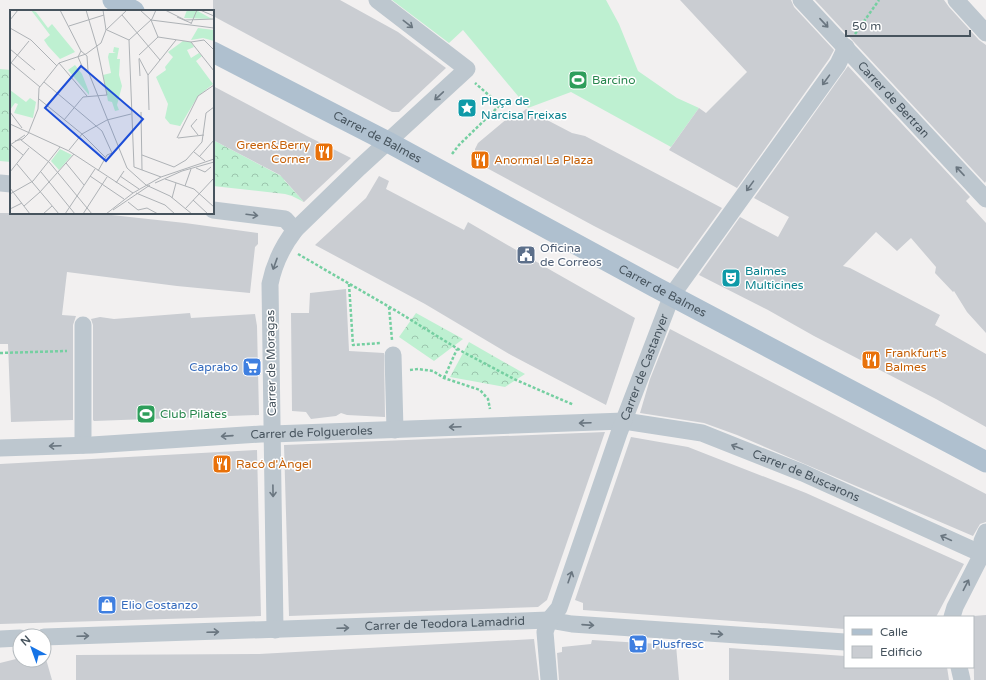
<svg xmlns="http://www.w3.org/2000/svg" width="986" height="680" font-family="'Varela Round',sans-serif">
<defs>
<pattern id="forest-crowns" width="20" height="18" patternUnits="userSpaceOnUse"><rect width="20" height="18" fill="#bef0d1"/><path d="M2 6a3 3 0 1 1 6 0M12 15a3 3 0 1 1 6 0" fill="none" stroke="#9cc5ad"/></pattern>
</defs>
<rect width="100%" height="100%" fill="#f2f0f0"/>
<!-- forest -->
<g fill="url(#forest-crowns)">
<polygon points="0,69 11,70 11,162 0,161"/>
<polygon points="213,140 285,178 284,180 304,202 292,196 285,194 213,186"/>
<polygon points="416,313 463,339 434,361 399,337"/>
<polygon points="469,342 525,374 505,387 450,377"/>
</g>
<!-- pitch -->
<polygon fill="#bef0d1" points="392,0 606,0 619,24 638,71 677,98 699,108 671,147 571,92 528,108 463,30 449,43"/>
<!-- building -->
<g fill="#cacdd2">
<polygon points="213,0 340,0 398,32 446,68 399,112 392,112 213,16"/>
<polygon points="680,0 791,0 794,7 834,50 829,59 737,188 669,150 699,108 706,113 747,72"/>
<polygon points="815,0 944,0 949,7 979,40 986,45 986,181 985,183"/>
<polygon points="848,66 970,197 966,201 986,223 986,333 967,312 954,291 953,292 935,273 936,267 911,238 897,251 876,232 843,266 850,268 940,315 935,325 986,354 986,427 936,399 814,336 768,310 699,275 740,217 778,237 789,217 754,198"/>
<polygon points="213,86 307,136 351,158 304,202 280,175 213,140"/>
<polygon points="526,109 572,133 585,136 722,208 678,269 594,226 485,167 475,155 475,149 478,143 515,112 518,116"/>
<polygon points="379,176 389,181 386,189 464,230 468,222 554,272 635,318 606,405 511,355 425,304 315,245 366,198"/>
<polygon points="0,213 93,213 185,223 258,233 258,244 255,247 250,293 177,286 67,272 62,315 76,316 73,325 73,420 11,422 8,344 0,344"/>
<polygon points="346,289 349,351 384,353 385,417 347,415 341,413 336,416 311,419 306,412 292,411 291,313 309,313 310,293"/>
<polygon points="190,313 191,318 255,314 257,326 259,415 94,421 93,420 93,325 91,319 100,317 114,319"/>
<polygon points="670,329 986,494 986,522 980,524 973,536 737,435 704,423 640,413 650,379"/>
<polygon points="605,432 547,600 538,607 289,616 284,445"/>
<polygon points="631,437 688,447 806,493 964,564 936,617 845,617 845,629 583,610 583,603 575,600"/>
<polygon points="257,450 261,616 0,624 0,464"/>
<polygon points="986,615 986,680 974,680 973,616"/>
<polygon points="534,639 539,680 76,680 76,655 259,654"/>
<polygon points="592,640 676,645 679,680 559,680 557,653 562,652 562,647 591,644"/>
<polygon points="729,648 845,656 845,667 947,667 949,680 729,680"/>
<polygon points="44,652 52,680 0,680 0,663 20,658 20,660 44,660"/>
</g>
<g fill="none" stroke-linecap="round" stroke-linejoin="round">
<!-- path -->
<g stroke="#75cfa1" stroke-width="2.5" stroke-dasharray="3 2" stroke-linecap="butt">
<polyline points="855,34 879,0"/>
<polyline points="452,154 459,145 500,105 475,83"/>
<polyline points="298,254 398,312 463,352 516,380 574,405"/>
<polyline points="349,284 353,345 381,343"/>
<polyline points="389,307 392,340"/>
<polyline points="0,353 67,351"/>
<polyline points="410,370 418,369 433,371 444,378 480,390 488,399 490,409"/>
<polyline points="444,378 457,349"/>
</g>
<!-- minor -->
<g stroke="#bdc7cf" stroke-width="17">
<path id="s1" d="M801,0L986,199"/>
<polyline points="956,0 986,33"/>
<polyline points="0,183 11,184"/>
<polyline points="213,210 285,219 295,230"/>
<polyline points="83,325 83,445"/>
<polyline points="393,355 395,430"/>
<path id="s2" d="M0,448L92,445L261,434H272L624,421L702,433L803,473L982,554"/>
<polyline points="952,617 955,607 982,554 982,541 986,532"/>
<path d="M275,630L270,284C274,264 282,247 295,230L359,168L467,69L377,0"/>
<path id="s3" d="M44,637L549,620L572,624L845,642"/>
<polyline points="0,639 20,638"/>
<polyline points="959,667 962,680"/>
<path id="s4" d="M549,680L545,632L549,620L559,608L619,433L672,295L838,64L846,47"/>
</g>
<!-- major -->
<g stroke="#afc0cf" stroke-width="21">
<polyline points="113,0 134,11"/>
<path id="s5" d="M213,52L388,142L655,287L986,462"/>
</g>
</g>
<!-- one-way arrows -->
<defs><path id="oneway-shaft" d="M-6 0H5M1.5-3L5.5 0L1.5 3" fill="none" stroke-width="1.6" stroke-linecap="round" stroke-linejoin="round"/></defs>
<g stroke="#6a7680">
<use href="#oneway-shaft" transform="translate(824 23) rotate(47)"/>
<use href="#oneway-shaft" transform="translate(408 24) rotate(38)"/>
<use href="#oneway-shaft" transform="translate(826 80) rotate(126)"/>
<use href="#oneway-shaft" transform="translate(439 96) rotate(137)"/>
<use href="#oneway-shaft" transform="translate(960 171) rotate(-133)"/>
<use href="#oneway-shaft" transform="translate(750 186) rotate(126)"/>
<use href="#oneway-shaft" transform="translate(252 215) rotate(7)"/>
<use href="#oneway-shaft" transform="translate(275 264) rotate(110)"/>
<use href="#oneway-shaft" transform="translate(585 423) rotate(178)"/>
<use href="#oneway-shaft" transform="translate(455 427) rotate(178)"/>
<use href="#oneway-shaft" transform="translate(227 436) rotate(176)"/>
<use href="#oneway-shaft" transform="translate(55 446) rotate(178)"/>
<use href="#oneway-shaft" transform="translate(737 447) rotate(-159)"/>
<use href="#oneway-shaft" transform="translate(273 491) rotate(89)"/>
<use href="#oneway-shaft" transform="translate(946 538) rotate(-155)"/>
<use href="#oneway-shaft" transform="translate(570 577) rotate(-71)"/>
<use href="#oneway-shaft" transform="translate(966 585) rotate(-63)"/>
<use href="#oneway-shaft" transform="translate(588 625) rotate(4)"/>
<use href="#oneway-shaft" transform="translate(343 628) rotate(-2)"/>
<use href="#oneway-shaft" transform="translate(213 632) rotate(-2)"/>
<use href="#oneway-shaft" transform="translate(717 634) rotate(4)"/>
<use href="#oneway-shaft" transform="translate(83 636) rotate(-2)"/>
</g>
<!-- icons -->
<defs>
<symbol id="stadium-square" viewBox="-11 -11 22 22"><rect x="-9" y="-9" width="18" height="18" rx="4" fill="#2e9e5b" stroke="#fff"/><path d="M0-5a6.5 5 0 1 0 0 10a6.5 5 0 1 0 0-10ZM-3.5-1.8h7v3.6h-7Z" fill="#fff"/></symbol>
<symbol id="sight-square" viewBox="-11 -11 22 22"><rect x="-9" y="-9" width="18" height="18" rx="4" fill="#0f9aa8" stroke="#fff"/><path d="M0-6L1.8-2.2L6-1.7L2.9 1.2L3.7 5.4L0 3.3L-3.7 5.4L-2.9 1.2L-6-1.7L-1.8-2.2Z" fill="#fff"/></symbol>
<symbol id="restaurant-square" viewBox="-11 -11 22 22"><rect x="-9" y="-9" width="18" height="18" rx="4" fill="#e8710a" stroke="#fff"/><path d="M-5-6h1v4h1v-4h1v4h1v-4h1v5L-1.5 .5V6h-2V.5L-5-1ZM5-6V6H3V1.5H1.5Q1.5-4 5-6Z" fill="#fff"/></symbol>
<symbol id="civic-square" viewBox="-11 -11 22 22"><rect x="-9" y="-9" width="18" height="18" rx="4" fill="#5c6f8a" stroke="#fff"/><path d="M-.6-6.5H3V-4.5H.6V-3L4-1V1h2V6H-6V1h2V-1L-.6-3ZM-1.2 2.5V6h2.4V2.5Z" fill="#fff"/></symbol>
<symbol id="theatre-square" viewBox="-11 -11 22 22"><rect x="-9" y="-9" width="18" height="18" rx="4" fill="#0f9aa8" stroke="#fff"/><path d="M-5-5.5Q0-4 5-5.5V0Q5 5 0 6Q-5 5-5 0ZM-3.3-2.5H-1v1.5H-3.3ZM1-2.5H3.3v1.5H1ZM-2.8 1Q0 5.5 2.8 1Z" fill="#fff"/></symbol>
<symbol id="supermarket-square" viewBox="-11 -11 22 22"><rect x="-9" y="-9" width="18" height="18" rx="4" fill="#3f7fe0" stroke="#fff"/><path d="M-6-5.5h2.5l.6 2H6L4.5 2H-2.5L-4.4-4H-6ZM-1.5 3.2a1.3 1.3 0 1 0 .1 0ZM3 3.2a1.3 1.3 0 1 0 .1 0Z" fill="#fff"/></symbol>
<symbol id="shop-square" viewBox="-11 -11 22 22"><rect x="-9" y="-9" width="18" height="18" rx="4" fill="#3f7fe0" stroke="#fff"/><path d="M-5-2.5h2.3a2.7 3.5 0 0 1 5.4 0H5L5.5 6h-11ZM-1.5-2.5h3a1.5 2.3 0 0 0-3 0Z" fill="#fff"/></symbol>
</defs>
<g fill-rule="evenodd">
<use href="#stadium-square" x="567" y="69" width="22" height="22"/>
<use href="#sight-square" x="456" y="97" width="22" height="22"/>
<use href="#restaurant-square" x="313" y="141" width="22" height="22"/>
<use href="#restaurant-square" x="469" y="149" width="22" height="22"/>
<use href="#civic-square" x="515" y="244" width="22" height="22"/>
<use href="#theatre-square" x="720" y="267" width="22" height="22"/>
<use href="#restaurant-square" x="860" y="349" width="22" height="22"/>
<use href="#supermarket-square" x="241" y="356" width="22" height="22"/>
<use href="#stadium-square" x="135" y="403" width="22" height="22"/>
<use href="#restaurant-square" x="211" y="453" width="22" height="22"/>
<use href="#shop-square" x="96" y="594" width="22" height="22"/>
<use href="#supermarket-square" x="627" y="633" width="22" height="22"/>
</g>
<g text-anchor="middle" stroke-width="3" stroke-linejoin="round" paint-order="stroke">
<!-- leisure labels -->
<g font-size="12" fill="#27864d" stroke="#fff" text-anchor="start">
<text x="592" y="84">Barcino</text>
<text x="160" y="418">Club Pilates</text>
</g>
<!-- street labels -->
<g font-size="12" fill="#47545e" stroke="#fff">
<text dy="4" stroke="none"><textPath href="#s1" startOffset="136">Carrer de Bertran</textPath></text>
<text dy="4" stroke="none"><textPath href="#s5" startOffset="185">Carrer de Balmes</textPath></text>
<text dy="4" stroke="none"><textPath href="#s5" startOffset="509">Carrer de Balmes</textPath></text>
<text transform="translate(271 363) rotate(-91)" y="4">Carrer de Moragas</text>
<text dy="4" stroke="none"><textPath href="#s4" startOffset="332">Carrer de Castanyer</textPath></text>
<text dy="4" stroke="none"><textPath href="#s2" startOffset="312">Carrer de Folgueroles</textPath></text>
<text dy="4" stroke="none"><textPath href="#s2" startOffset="816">Carrer de Buscarons</textPath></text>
<text dy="4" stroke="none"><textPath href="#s3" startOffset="401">Carrer de Teodora Lamadrid</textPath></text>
</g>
<!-- culture labels -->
<g font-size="12" fill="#0d838f" stroke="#fff" text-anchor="start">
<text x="481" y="105">Plaça de<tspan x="481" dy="14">Narcisa Freixas</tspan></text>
<text x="745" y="275">Balmes<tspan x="745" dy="14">Multicines</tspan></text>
</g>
<!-- food labels -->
<g font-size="12" fill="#c56008" stroke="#fff" text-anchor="start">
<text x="310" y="149" text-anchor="end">Green&amp;Berry<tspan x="310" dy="14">Corner</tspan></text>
<text x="494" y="164">Anormal La Plaza</text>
<text x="885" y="357">Frankfurt's<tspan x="885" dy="14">Balmes</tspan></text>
<text x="236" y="468">Racó d'Àngel</text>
</g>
<!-- service labels -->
<g font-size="12" fill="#4e5e75" stroke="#fff" text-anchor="start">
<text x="540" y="252">Oficina<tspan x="540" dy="14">de Correos</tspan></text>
</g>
<!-- shop labels -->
<g font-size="12" fill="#366cbe" stroke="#fff" text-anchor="start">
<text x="238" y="371" text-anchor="end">Caprabo</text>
<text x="121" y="609">Elio Costanzo</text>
<text x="652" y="648">Plusfresc</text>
</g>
</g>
<!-- overview -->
<g transform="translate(10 10)">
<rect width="204" height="204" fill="#f2f0f0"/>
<path d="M21,0L26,2L38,18L42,14L65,42L50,49L38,36L34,30L40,25ZM177,0H186L202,9L174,8ZM188,18L204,20V31L193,28L181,30ZM173,31L181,32L184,37L177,40L181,48L189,43L192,46L186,51L203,74L188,86L170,116L160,114L155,108L158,94L146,67L156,60L155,57L163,47L158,42ZM65,55L72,64L79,82V85L58,60ZM50,139L62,145L49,160L41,151Z" fill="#bef0d1"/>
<path d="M0,80L16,92L20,88L26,92L23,108L4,103L8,94L5,93L0,100ZM170,99H179L170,116L165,112Z" fill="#bef0d1"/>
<path d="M104,37L109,38L107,49H110L109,65L112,76L107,95L109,100L105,101L102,92L98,91L93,65L101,63L98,47L99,43H106L103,42Z" fill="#bef0d1"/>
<path fill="none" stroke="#aeb2b6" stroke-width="1" d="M50,0L71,41M76,0L87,37M130,0L141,10L204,18M155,0L175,10L204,9M190,0L204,6M112,5L150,50M167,7L181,13M0,10L8,0M141,10L148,27M181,14L187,0M59,16L94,5M0,18L21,30L47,56M96,20L117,0M97,20L119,30M148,27L181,32L194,30L204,40M119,30L124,157M119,30L142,9L146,0M181,32L204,61M0,39L25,60M71,41L68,47L72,56L78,61M71,41L77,46L78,61M129,45L148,27M129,48L138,65L139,100M129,49L130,66M0,52L30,77M1,53L19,31M49,53L77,86M78,61L117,158L136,175L160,186L182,204M138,65L166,30M34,72L92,121L102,143L97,145L88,161M29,89L72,124L96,148M0,102L12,118M131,102L132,160M187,109L181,116L188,125M54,110L73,87L97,85L87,37M0,114L59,141L123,183M167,128L188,86L204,75M168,128L194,125M11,130L39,152L82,204M5,131L13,129L18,124L28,99L29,78L49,53L76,44L91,33L96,20L93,0M0,135L15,125M1,135L13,145M59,140L72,124L97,110L121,104M184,142L195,151M132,145L164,157L176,150L192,132L196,103L204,97M189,147L204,130M56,153L74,175M7,154L49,204M124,157L151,167M186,158L195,162L201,157M0,162L19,138M31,162L65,204M80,166L114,189M110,166L129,179M155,169L184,179L204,197M106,173L114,161M145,173L172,161L204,152M175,176L181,159M0,178L20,204M126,183L155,195L165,204M0,184L23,171L50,137M162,188L166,173M183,190L198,204M118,192L128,200M14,196L30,182L64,144M0,199L12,193M175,199L204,168M103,200L140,175M128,200L137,198L148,204M33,204L42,196M55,204L85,159M73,204L97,167M96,204L123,183L151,167L204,149"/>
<path fill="#1d4ed8" fill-opacity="0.15" stroke="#1d4ed8" stroke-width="2" d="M71,56L133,109L96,151L35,98Z"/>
<rect width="204" height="204" fill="none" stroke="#47545e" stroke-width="2"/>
</g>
<!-- legend -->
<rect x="844" y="616" width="130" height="52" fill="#ffffff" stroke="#b5bbbf"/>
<rect x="852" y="629" width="20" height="6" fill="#afc0cf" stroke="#b5bbbf"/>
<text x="880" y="636" font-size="12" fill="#47545e">Calle</text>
<rect x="852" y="646" width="20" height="12" fill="#cacdd2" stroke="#b5bbbf"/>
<text x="880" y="656" font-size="12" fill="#47545e">Edificio</text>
<!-- north arrow -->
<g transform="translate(32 648) rotate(319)"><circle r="19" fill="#ffffff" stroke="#b5bbbf"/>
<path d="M0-3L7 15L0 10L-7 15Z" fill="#1674e6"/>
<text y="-6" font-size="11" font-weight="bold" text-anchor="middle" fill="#47545e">N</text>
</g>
<!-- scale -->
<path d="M846 30v6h124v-6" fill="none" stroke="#47545e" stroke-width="2"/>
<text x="852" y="30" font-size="12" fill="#47545e" stroke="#ffffff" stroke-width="3" paint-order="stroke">50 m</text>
</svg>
